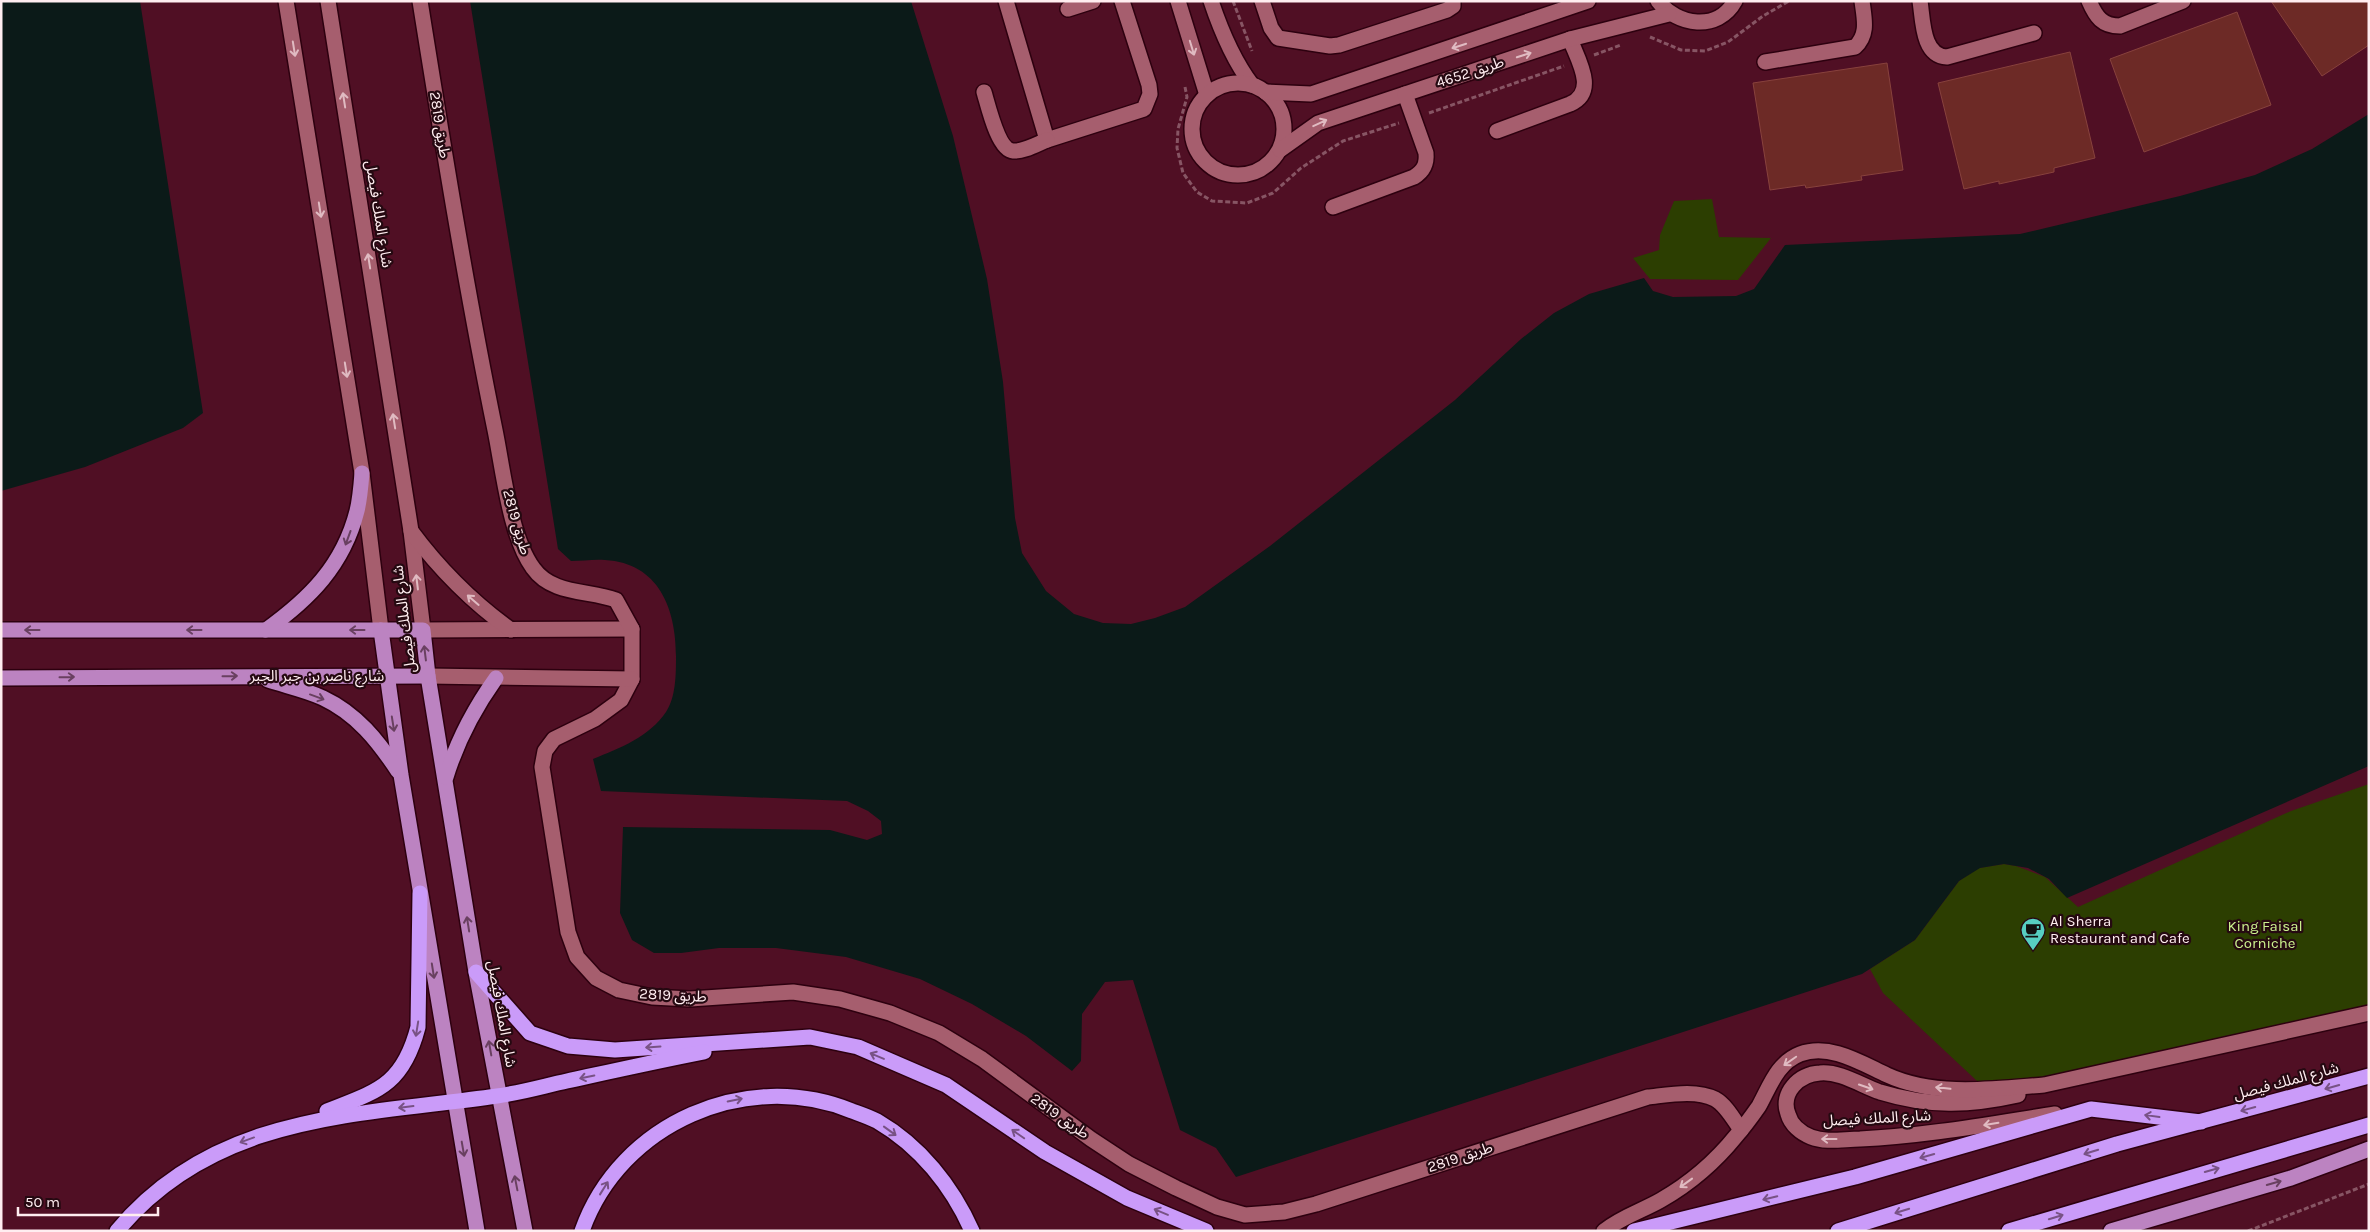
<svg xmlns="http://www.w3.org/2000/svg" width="2370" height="1232" font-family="Karla,'Noto Sans Arabic',sans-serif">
<rect width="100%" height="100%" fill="#500f24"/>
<!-- green -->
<g fill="#2c3e01">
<polygon points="1712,199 1719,237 1771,238 1738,280 1650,279 1633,258 1659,250 1660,235 1674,201"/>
<polygon points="2369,784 2369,1017 1992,1095 1883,993 1870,969 1915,940 1959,881 1979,868 2004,864 2016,866 2045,877 2078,907 2291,811"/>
</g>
<!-- water -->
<g fill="#0b1a18">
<polygon points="1,1 140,1 203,413 183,428 85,467 1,491"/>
<path d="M470,1H911L953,136L987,279L1003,382L1015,518L1022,553L1046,591L1074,614L1103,623L1131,624L1155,618L1185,607L1270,546L1455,400L1521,339L1554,313L1589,294L1644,278L1653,291L1673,297L1736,296L1754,289L1785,245L2020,234L2180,196L2255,175L2312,149L2369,114V766L2067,898L2049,879L2028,868L2004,864L1980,868L1959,881L1915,940L1862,974L1236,1177L1216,1148L1180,1130L1133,980L1105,982L1082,1014L1081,1061L1072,1071L1026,1036L972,1004L920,979L846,957L776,948H719L681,953H654L632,940L620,913L623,827L830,830L867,840L882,834L881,821L868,811L847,801L601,791L593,759C620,748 649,737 666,712C676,697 676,674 676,656C676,609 659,563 605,560C594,559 582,561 571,561L558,549Z"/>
</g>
<!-- building -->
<g fill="#6d2a26" stroke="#88423d">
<polygon points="2271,1 2369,1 2369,45 2322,76"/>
<polygon points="2237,12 2271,105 2144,152 2110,59"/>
<polygon points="2070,52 2095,158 2054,168 2054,172 1999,184 1999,181 1964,189 1938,83"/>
<polygon points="1887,63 1903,170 1861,176 1862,180 1806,188 1805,185 1770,190 1753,83"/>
</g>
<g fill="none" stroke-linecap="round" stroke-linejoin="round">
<defs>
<g id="minor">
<polyline points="286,1 362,473 381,630"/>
<polyline points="328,1 411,531 423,630 632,629"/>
<path d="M420,1C443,145 466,288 495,430C503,469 510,537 533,568C552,595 588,590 616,600L632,629V679L621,700L595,719L554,739L545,751L542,767L568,932L577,957L596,978L619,990L652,997L690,999L793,992L840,999L890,1013L939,1033L982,1059L1091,1139L1129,1164L1176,1188L1217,1207L1245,1215L1284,1212L1316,1204L1648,1097C1667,1095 1696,1089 1715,1099C1726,1105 1734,1120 1741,1130"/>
<polyline points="1006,1 1047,140 1144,109 1150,94 1149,85 1122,1"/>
<polyline points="1178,1 1207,95"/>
<path d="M1211,1C1221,31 1233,60 1252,85"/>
<polyline points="1262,1 1271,28 1278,38 1330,46 1339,45 1447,10 1453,6 1453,1"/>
<path d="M1658,1C1677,26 1718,32 1735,1"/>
<path d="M1920,1C1923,20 1922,56 1947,57L2034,33"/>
<path d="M2089,1C2096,17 2102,26 2120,26L2183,1"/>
<polyline points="1068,9 1093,1"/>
<path d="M1765,62L1855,47C1869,34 1864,18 1862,1"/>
<circle cx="1238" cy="129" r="46"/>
<path d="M984,92C988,105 998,150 1013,151C1023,152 1037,144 1047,140"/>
<polyline points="1265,92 1311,94 1588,1"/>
<path d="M1497,131L1570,104C1598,92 1578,60 1570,39"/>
<polyline points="1280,150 1318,123 1570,39 1669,14"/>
<path d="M1333,207L1414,177C1424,171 1427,164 1426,153L1405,94"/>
<path d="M411,531C440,570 472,602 511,630"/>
<polyline points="428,676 632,679"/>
<path d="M2018,1095C1969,1106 1929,1107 1880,1092C1862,1086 1840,1071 1820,1073C1799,1074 1780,1093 1788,1114C1791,1125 1801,1133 1811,1137C1826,1143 1844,1139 1860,1139C1925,1136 1990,1124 2055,1114"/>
<path d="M1604,1231C1621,1217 1642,1211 1661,1200C1689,1184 1715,1162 1736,1136C1744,1127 1752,1116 1759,1106C1770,1086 1777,1063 1800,1054C1830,1043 1861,1063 1887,1075C1935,1097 1993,1089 2044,1085L2369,1013"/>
</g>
<g id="major">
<polyline points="1,630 423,630 428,676 476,972 525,1231"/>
<path d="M266,630C309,599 343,566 357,511C360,499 361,486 362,473"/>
<polyline points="381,630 401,775 477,1231"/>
<polyline points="1,678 428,676"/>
<path d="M268,680C286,686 306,690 323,698C357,714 378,741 398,771"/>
<path d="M446,777C457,741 474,709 496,678"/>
<polyline points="2111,1231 2291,1178 2369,1149"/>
</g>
<g id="highway">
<polyline points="476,972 530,1033 568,1046 615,1050 810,1037 858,1047 946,1085 1045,1152 1127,1198 1206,1231"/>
<path d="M327,1111C378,1091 403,1085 418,1027L420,893"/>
<path d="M117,1231C215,1113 358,1116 497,1096C520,1093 544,1086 567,1081C613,1071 658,1061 704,1052"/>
<path d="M582,1231C620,1123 747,1068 852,1111C860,1114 869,1117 877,1121C920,1146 952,1186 972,1231"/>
<polyline points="1634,1231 1855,1177 2091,1109 2201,1122"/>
<polyline points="1838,1231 2117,1144 2369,1076"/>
<polyline points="2009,1231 2369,1125"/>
</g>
</defs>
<!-- minor casing -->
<use href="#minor" stroke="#2d000f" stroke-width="18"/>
<!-- major casing -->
<use href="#major" stroke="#2d000f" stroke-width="18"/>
<!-- highway casing -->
<use href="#highway" stroke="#2d000f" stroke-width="18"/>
<!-- path -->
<g stroke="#875564" stroke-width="3" stroke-dasharray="5 2.5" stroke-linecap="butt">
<polyline points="1233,1 1252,51"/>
<polyline points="1650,37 1681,50 1705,51 1728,42 1763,16 1789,1"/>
<polyline points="1594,55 1621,45"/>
<polyline points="1185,87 1187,97 1178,129 1177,148 1183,173 1197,192 1212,201 1247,203 1273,193 1301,168 1343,141 1399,123"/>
<polyline points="1429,113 1564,66"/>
<polyline points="2248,1231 2369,1184"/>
</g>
<!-- minor -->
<use href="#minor" stroke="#a65e6e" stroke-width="15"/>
<!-- major -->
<use href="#major" stroke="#bc83c1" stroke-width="15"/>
<!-- highway -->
<use href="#highway" stroke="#ca9bf9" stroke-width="15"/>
</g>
<!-- one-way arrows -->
<defs><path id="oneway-shaft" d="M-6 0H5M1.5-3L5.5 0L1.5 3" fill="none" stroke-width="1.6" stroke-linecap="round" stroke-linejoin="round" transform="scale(1.25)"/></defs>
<g stroke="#e0bbc2">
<use href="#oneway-shaft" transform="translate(1459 46) rotate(162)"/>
<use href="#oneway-shaft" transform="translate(1192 48) rotate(73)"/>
<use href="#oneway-shaft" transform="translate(294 49) rotate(81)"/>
<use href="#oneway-shaft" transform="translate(1524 55) rotate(-18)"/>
<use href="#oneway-shaft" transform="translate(344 100) rotate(-99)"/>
<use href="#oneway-shaft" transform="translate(1320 123) rotate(-25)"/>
<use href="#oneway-shaft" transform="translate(320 210) rotate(81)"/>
<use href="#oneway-shaft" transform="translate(369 261) rotate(-99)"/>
<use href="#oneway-shaft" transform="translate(346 370) rotate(81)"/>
<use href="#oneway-shaft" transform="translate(394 421) rotate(-99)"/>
<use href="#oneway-shaft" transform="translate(417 582) rotate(-97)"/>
<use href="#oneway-shaft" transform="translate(473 600) rotate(-139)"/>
<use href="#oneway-shaft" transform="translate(1790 1061) rotate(145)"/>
<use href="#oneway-shaft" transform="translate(1866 1087) rotate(19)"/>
<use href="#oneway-shaft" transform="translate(1943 1088) rotate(-174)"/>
<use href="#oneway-shaft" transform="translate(1991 1124) rotate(171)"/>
<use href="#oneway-shaft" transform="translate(1829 1139) rotate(180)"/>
<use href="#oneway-shaft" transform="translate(1686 1183) rotate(144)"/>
</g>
<g stroke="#694060">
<use href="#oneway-shaft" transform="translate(348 538) rotate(110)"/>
<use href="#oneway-shaft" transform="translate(32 630) rotate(-180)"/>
<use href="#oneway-shaft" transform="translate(194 630) rotate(-180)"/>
<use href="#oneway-shaft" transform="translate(357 630) rotate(-180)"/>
<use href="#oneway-shaft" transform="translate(425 653) rotate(-97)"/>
<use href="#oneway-shaft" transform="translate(230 676) rotate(-1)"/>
<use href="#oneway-shaft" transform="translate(67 677) rotate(-1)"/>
<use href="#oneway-shaft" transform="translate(317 697) rotate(20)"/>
<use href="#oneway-shaft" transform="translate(393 724) rotate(81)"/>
<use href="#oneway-shaft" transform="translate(468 924) rotate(-99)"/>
<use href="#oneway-shaft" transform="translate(433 971) rotate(81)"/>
<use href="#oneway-shaft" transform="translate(490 1048) rotate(-100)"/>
<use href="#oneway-shaft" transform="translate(463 1149) rotate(80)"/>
<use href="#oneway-shaft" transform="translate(516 1183) rotate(-101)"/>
<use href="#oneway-shaft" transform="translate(2274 1183) rotate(-16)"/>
</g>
<g stroke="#785285">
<use href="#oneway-shaft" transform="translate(417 1029) rotate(99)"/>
<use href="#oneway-shaft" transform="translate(653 1047) rotate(176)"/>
<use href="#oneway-shaft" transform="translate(877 1056) rotate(-157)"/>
<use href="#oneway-shaft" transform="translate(587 1077) rotate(168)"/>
<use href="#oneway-shaft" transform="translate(2332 1087) rotate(164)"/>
<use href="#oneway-shaft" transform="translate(735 1100) rotate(-12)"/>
<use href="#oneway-shaft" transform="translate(406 1107) rotate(173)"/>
<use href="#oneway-shaft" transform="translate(2248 1109) rotate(165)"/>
<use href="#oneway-shaft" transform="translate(2152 1116) rotate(-172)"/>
<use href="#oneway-shaft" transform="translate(890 1131) rotate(36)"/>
<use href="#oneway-shaft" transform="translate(1018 1134) rotate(-145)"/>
<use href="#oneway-shaft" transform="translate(247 1140) rotate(160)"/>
<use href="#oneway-shaft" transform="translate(2091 1152) rotate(163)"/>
<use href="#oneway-shaft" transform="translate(1927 1156) rotate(164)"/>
<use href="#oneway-shaft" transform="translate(2212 1170) rotate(-16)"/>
<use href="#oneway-shaft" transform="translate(604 1188) rotate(-58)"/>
<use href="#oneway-shaft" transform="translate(1770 1198) rotate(166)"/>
<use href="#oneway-shaft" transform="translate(1902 1211) rotate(163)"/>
<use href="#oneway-shaft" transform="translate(1161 1212) rotate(-157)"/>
<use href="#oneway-shaft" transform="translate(2056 1217) rotate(-17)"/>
</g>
<!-- icons -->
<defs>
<symbol id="cafe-pin" viewBox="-11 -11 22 30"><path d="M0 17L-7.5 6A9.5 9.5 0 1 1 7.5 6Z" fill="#57cec2" stroke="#250911"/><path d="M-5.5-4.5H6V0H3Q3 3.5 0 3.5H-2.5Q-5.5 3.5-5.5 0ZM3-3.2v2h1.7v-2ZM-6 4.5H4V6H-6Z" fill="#111"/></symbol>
</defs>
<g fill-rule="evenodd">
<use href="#cafe-pin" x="2019" y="916" width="28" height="38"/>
</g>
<g text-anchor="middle" stroke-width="4.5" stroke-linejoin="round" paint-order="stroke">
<!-- street labels -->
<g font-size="15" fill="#ffedf0" stroke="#250911">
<text transform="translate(1470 72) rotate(-18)" y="5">طريق 4652</text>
<text transform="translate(440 125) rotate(81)" y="5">طريق 2819</text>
<text transform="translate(379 214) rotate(81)" y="5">شارع الملك فيصل</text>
<text transform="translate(517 522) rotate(74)" y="5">طريق 2819</text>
<text transform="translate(404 619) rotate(-97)" y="5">شارع الملك فيصل</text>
<text x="317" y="681">شارع ناصر بن جبر الجبر</text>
<text transform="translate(673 995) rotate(3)" y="5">طريق 2819</text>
<text transform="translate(502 1014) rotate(80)" y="5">شارع الملك فيصل</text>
<text transform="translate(2286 1081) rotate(-15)" y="5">شارع الملك فيصل</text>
<text transform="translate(1060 1116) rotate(35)" y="5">طريق 2819</text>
<text transform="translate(1877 1118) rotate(-3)" y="5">شارع الملك فيصل</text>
<text transform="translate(1460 1157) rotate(-18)" y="5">طريق 2819</text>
</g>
<!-- poi labels -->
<g font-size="15" fill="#ffedf0" stroke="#250911" text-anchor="start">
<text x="2050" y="926">Al Sherra<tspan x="2050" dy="17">Restaurant and Cafe</tspan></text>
</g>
<!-- park labels -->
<g font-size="15" fill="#cbf28e" stroke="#250911">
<text x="2265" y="931">King Faisal<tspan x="2265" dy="17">Corniche</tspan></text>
</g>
</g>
<!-- border -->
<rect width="2370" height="1232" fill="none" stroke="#ffedf0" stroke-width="5"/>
<!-- scale -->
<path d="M18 1207v8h140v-8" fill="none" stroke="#ffedf0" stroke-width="2.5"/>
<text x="25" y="1207" font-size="15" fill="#ffedf0" stroke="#250911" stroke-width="4" paint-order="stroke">50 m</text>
</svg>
